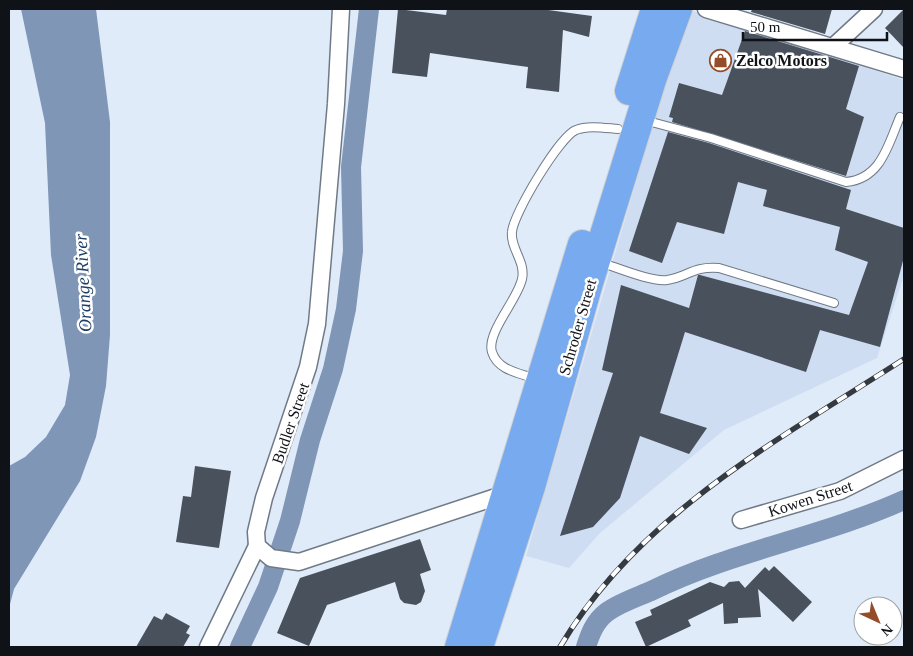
<svg xmlns="http://www.w3.org/2000/svg" width="913" height="656" font-family="Georgia,serif">
<rect width="100%" height="100%" fill="#e0ebfa"/>
<!-- built -->
<polygon fill="#ceddf2" points="687,9 904,80 904,275 877,358 724,430 600,533 569,568 526,556"/>
<!-- water -->
<polygon fill="#7f96b6" points="21,9 96,9 110,122 110,335 106,386 96,437 80,481 14,589 9,608 9,466 25,457 46,437 65,405 70,375 51,255 45,123"/>
<g fill="none" stroke-linecap="round" stroke-linejoin="round">
<!-- canal -->
<g stroke="#7f96b6" stroke-width="20">
<polyline points="240,647 268,587 290,521 310,440 333,369 346,309 353,251 351,167 369,9"/>
<path d="M586,647C590,634 595,621 607,612C619,603 637,597 651,591C732,551 822,537 904,500"/>
</g>
</g>
<!-- building -->
<g fill="#49515d">
<polygon points="398,9 446,15 447,9 541,9 592,16 589,37 563,30 559,92 526,88 528,67 430,53 427,77 392,73"/>
<polygon points="752,9 832,9 825,34 751,12"/>
<polygon points="904,9 904,48 885,28"/>
<polygon points="745,31 859,66 846,109 864,117 846,176 672,122 673,118 669,117 679,83 722,95"/>
<polygon points="668,132 709,143 851,190 846,209 904,228 904,257 880,347 820,330 806,372 685,332 660,413 707,428 689,454 640,436 620,498 593,527 560,536 613,373 602,370 621,285 689,308 698,275 700,275 849,315 868,262 835,250 840,227 763,206 767,190 738,182 724,234 677,222 662,263 629,251"/>
<polygon points="195,466 231,471 219,548 176,542 183,496 191,497"/>
<polygon points="420,539 431,570 420,574 425,591 421,602 416,605 404,603 400,599 395,582 327,605 309,646 277,633 300,578"/>
<polygon points="774,566 812,602 793,622 758,589 761,617 738,618 738,623 724,624 723,603 688,620 691,626 646,647 635,622 652,615 650,610 710,582 724,587 729,582 739,581 745,588 765,567 769,571"/>
<polygon points="166,613 190,626 186,633 190,635 183,647 136,647 154,616 162,620"/>
</g>
<g fill="none" stroke-linecap="round" stroke-linejoin="round">
<defs>
<g id="lane">
<path d="M644,120L711,138L846,182C881,179 888,145 900,117"/>
<path d="M599,262C616,267 650,282 667,280C688,277 692,266 719,268L834,303"/>
<path d="M536,379C520,373 498,371 492,352C486,333 518,299 522,279C526,262 510,248 512,232C513,214 560,136 576,130C588,125 605,128 618,129"/>
</g>
<g id="street">
<polyline points="341,9 336,104 317,324 308,367 264,498 256,532 257,546 271,558 299,562 511,492"/>
<polyline points="706,9 904,69"/>
<polyline points="834,46 874,9"/>
<polyline points="741,520 840,491 904,459"/>
<polyline points="208,647 257,546"/>
</g>
<g id="highway">
<polyline points="629,91 655,9"/>
<polyline points="459,647 582,244"/>
<polyline points="479,647 531,487 589,283 652,80 678,9"/>
</g>
</defs>
<!-- lane casing -->
<use href="#lane" stroke="#707a87" stroke-width="10"/>
<!-- street casing -->
<use href="#street" stroke="#707a87" stroke-width="19"/>
<!-- highway casing -->
<use href="#highway" stroke="#cfd0d1" stroke-width="30"/>
<!-- lane -->
<use href="#lane" stroke="#fff" stroke-width="8"/>
<!-- street -->
<use href="#street" stroke="#fff" stroke-width="16"/>
<!-- highway -->
<use href="#highway" stroke="#77aaef" stroke-width="28"/>
<defs>
<path id="rail" d="M560,647C639,514 778,440 904,359"/>
</defs>
<!-- rail casing -->
<use href="#rail" stroke="#353a40" stroke-width="5.5"/>
<!-- rail -->
<use href="#rail" stroke="#fff" stroke-width="4" stroke-dasharray="11" stroke-linecap="butt"/>
</g>
<!-- icons -->
<defs>
<symbol id="shop-ring" viewBox="-11 -11 22 22"><circle r="9.5" fill="#fff" stroke="#944d28" stroke-width="1.5"/><path d="M-5-2.5h2.3a2.7 3.5 0 0 1 5.4 0H5L5.5 6h-11ZM-1.5-2.5h3a1.5 2.3 0 0 0-3 0Z" fill="#944d28"/></symbol>
</defs>
<g fill-rule="evenodd">
<use href="#shop-ring" x="708" y="48" width="25" height="25"/>
</g>
<g text-anchor="middle" stroke-width="5" stroke-linejoin="round" paint-order="stroke">
<!-- poi labels -->
<g font-size="16" font-weight="bold" fill="#0f1317" stroke="#fff" text-anchor="start">
<text x="736" y="66">Zelco Motors</text>
</g>
<!-- street labels -->
<g font-size="16" fill="#0f1317" stroke="#fff">
<text transform="translate(577 327) rotate(-74)" y="6">Schroder Street</text>
<text transform="translate(290 423) rotate(-71)" y="6">Budler Street</text>
<text transform="translate(810 498) rotate(-18)" y="6">Kowen Street</text>
</g>
<!-- water labels -->
<g font-size="18" font-style="italic" fill="#1d3d68" stroke="#fff">
<text transform="translate(83 283) rotate(-93)" y="6">Orange River</text>
</g>
</g>
<!-- border -->
<rect width="913" height="656" fill="none" stroke="#0f1317" stroke-width="20"/>
<!-- north arrow -->
<g transform="translate(878 621) rotate(136)"><circle r="24" fill="#ffffff" stroke="#9fa1a2"/>
<path d="M0-4L9 19L0 12L-9 19Z" fill="#944d28"/>
<text y="-8" font-size="14" font-weight="bold" text-anchor="middle" fill="#0f1317">N</text>
</g>
<!-- scale -->
<path d="M743 32v8h144v-8" fill="none" stroke="#0f1317" stroke-width="2.5"/>
<text x="750" y="32" font-size="15" fill="#0f1317" stroke="#ffffff" stroke-width="4" paint-order="stroke">50 m</text>
</svg>
